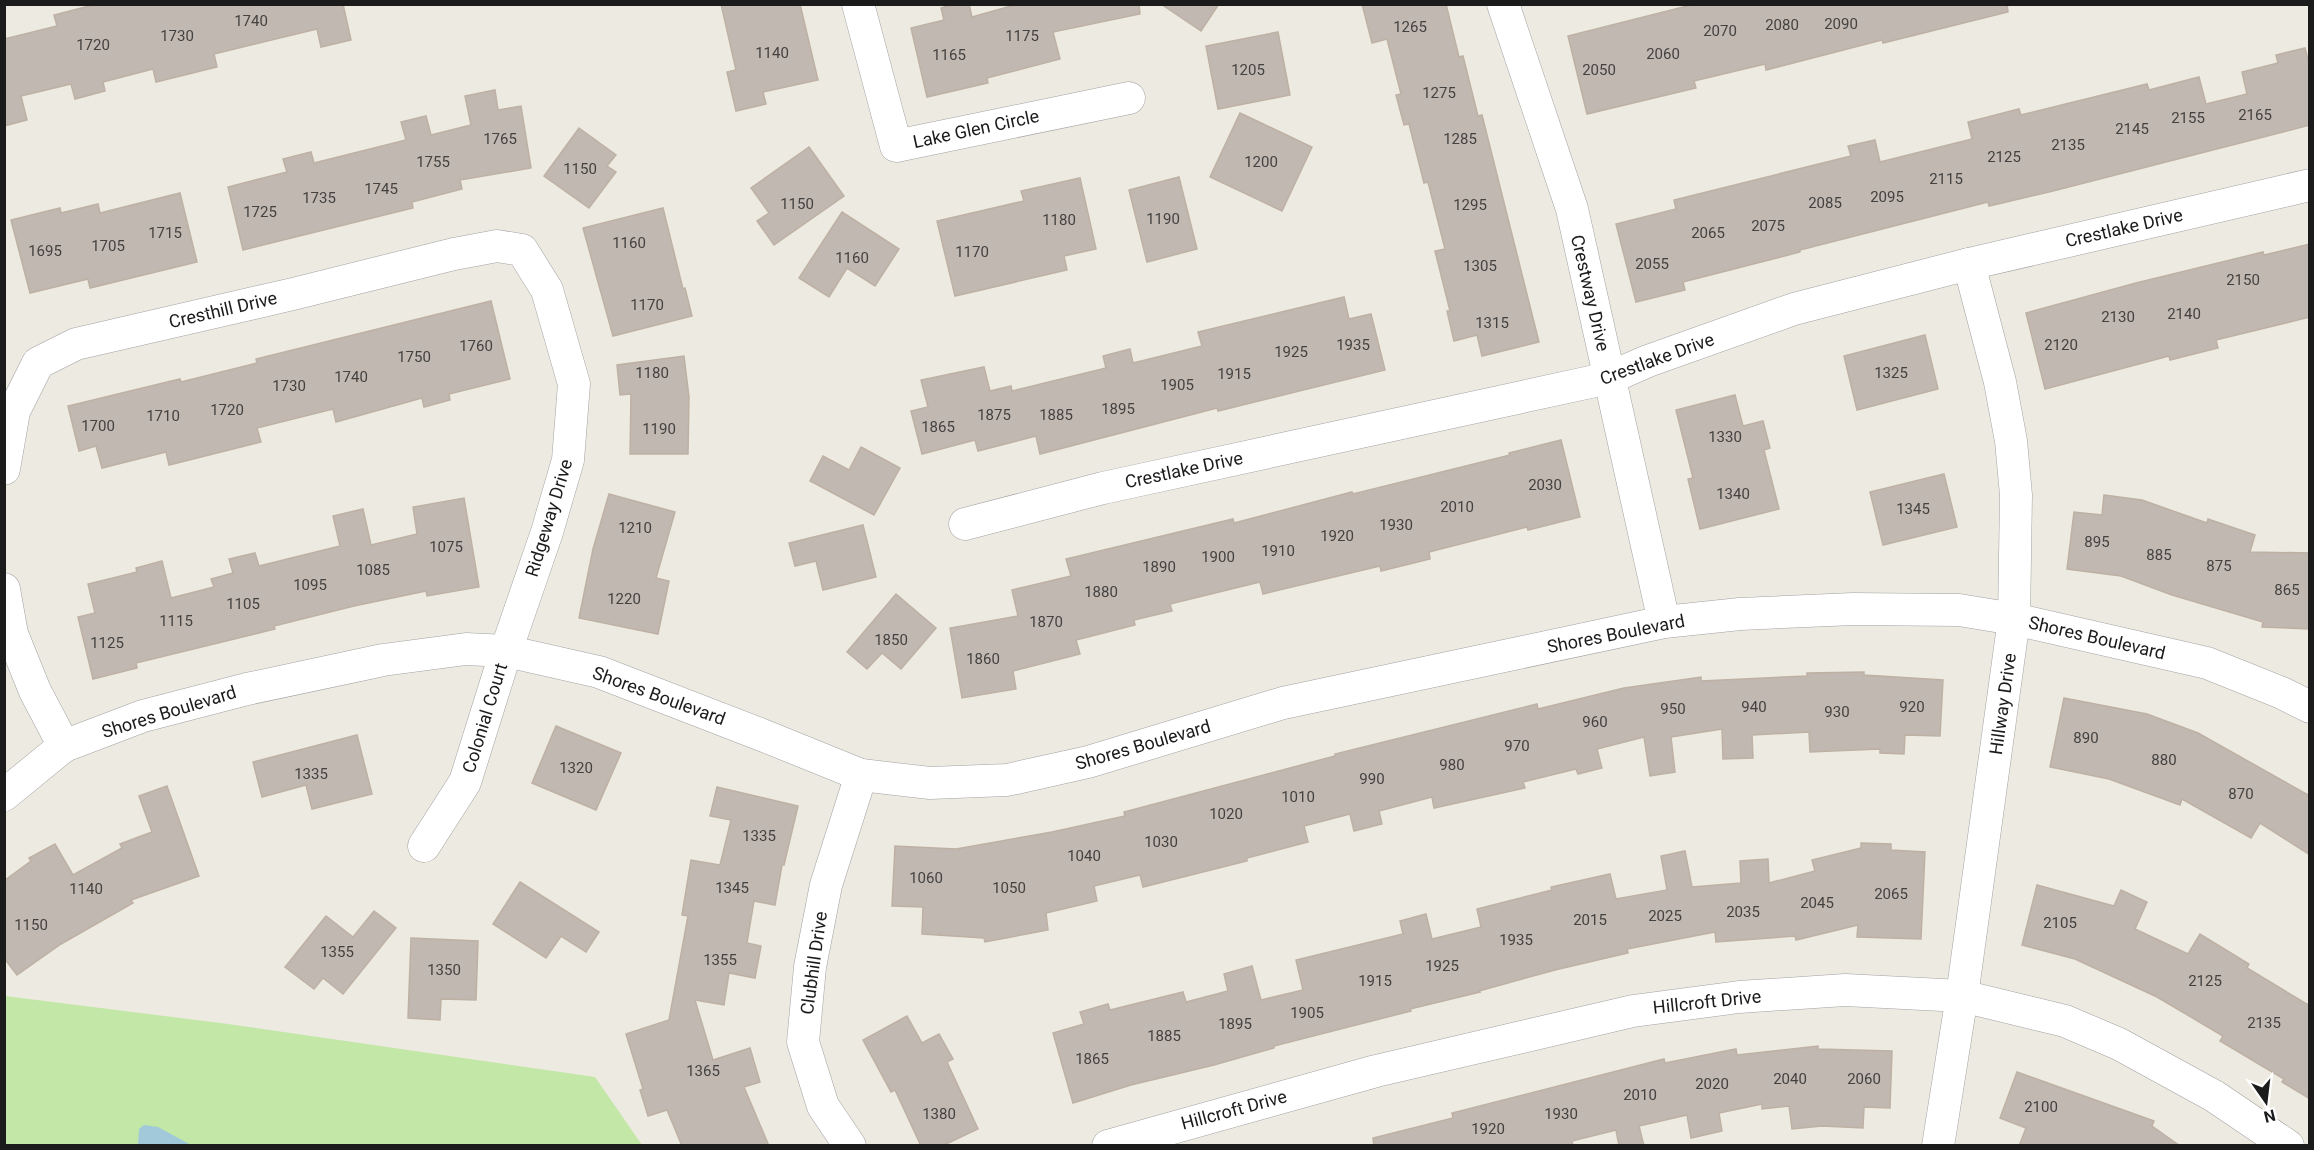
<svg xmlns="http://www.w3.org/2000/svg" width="2314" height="1150" font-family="Roboto,sans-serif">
<rect width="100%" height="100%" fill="#edeae1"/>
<!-- grass -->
<polygon fill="#c2e7a7" points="5,996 228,1024 595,1077 642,1145 5,1146"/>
<!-- water -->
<polygon fill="#a2c9da" points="144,1125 158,1127 191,1145 138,1145 139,1129"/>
<!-- building -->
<g fill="#c1b8b1" stroke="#beb1a4" stroke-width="1.5">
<polygon points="97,4 343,4 351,40 321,47 317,29 214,54 217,67 156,82 153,69 103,82 105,91 75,99 71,84 21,96 27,120 4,126 4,39 57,26 54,15"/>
<polygon points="721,4 800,4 818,80 763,92 766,104 736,111 727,72 736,70"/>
<polygon points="954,4 969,4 972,17 1018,4 1139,4 1140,14 1053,32 1060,59 987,78 988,83 927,97 911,28 944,20 941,8"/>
<polygon points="1161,4 1219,4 1201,31"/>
<polygon points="1362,4 1446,4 1459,57 1463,56 1478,116 1482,115 1539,342 1482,356 1477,335 1454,341 1447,311 1450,311 1435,251 1445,249 1428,182 1424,183 1409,124 1404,125 1396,95 1401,94 1387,39 1372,43"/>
<polygon points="1695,4 2007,4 2008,12 1883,43 1882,40 1766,70 1765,64 1694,81 1696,88 1587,114 1568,36"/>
<polygon points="1278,32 1290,95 1218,109 1206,46"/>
<polygon points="2305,48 2310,68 2310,125 2053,191 1989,206 1988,202 1800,250 1800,252 1683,282 1685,290 1636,302 1616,224 1676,209 1674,200 1851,156 1848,146 1875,140 1880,162 1972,139 1968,122 2019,109 2021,115 2147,84 2149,90 2199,77 2206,104 2247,94 2242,72 2278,63 2276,55"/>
<polygon points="495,90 498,110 521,106 531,168 460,180 462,189 412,202 413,208 243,250 228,187 287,172 283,159 311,152 314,163 406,140 401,122 426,116 431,135 471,125 465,96"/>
<polygon points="1240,113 1312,147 1282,211 1210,177"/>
<polygon points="579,128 616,155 607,166 616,172 589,208 544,176"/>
<polygon points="809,147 844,196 774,245 757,221 769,213 751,188"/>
<polygon points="1179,177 1197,249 1147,262 1129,190"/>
<polygon points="1080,178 1096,249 1064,256 1067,270 955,296 937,221 1024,201 1021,191"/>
<polygon points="180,193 197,262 90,288 88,279 30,293 11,220 60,208 61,213 98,204 100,213"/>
<polygon points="663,208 683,289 685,288 692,316 613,336 583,228"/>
<polygon points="842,212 899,249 875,286 847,268 829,297 799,278"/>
<polygon points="2310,244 2310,317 2216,340 2218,348 2170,360 2169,356 2045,389 2026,313 2136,283 2263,252 2264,255"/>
<polygon points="1344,297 1349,319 1371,314 1385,370 1218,411 1217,408 1040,454 1036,436 978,451 975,440 922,454 911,411 928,407 921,380 984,367 990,391 1011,386 1012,391 1106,368 1103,356 1130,349 1133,363 1202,346 1198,332"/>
<polygon points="491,301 510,379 449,394 450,400 424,407 422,398 336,422 333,409 257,428 261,442 169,465 166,452 102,468 96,446 79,451 68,406 180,379 181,382 257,363 256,359"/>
<polygon points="1925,335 1938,389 1857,410 1844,356"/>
<polygon points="684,356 689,397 688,454 630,454 631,394 620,395 617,365"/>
<polygon points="1735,395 1743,426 1763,421 1770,448 1764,450 1779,509 1700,529 1688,479 1693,478 1676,410"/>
<polygon points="1561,440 1580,517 1528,530 1527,527 1429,552 1430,559 1381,571 1380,566 1263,594 1260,582 1170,604 1172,611 1134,620 1135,625 1076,640 1080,654 1013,671 1016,689 962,698 950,628 1018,616 1012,590 1071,576 1066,559 1233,519 1234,523 1352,492 1353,494 1510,455 1509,453"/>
<polygon points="861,447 900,468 874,515 810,481 823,456 849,470"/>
<polygon points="1944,474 1957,527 1883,545 1870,492"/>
<polygon points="609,494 675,512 656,578 669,581 658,634 579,618 593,549"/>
<polygon points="2104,495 2142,500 2207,523 2208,519 2255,535 2250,552 2310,553 2310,629 2262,627 2263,622 2172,595 2121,576 2067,569 2074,512 2102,515"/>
<polygon points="464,498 479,587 427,596 426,591 354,606 274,626 275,629 136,663 137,668 93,679 78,617 95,613 88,584 137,572 136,568 162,561 171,598 214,587 211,579 233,573 229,559 255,553 259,566 340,546 333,516 363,509 371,545 417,534 413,507"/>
<polygon points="863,525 876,577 823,590 816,561 795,566 789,543"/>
<polygon points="896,594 936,628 901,669 882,653 867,669 847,652"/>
<polygon points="1864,672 1864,675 1943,680 1940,736 1905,735 1904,754 1880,753 1880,749 1810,752 1809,732 1752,735 1753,758 1723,759 1722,729 1671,737 1675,772 1650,776 1644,737 1597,749 1602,768 1578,774 1576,769 1523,782 1525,788 1434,808 1432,797 1379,811 1382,824 1354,831 1350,814 1304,826 1308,842 1247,858 1247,861 1143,887 1140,875 1094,886 1097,901 1046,913 1048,930 985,942 984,938 922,934 923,907 892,906 895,846 956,849 1052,832 1125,816 1124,812 1335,756 1335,754 1537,704 1538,709 1624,688 1701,677 1701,681 1807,676 1807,673"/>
<polygon points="2064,698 2147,714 2198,733 2310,796 2310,855 2260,823 2251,838 2182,799 2180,805 2109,779 2050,767"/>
<polygon points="556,726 621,753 596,810 532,783"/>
<polygon points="357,735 372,794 312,809 306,785 262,797 253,762"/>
<polygon points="167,786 199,876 131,900 133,903 61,944 17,975 4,958 4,881 31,861 29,858 55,844 73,875 122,848 120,844 152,832 139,796"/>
<polygon points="717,787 798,806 784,865 782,865 775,905 754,901 747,943 761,946 755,978 729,973 724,1005 695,1000 713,1060 750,1048 760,1082 744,1087 769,1146 682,1146 667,1110 648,1116 640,1090 643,1089 626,1034 669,1020 688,916 682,915 691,860 720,865 731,820 710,816"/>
<polygon points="1861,843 1891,844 1891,850 1925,852 1921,939 1857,937 1858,925 1796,940 1795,936 1716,942 1715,932 1627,949 1628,953 1555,970 1479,991 1480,992 1410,1009 1411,1011 1274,1046 1274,1048 1214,1065 1131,1085 1073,1103 1053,1033 1084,1024 1080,1012 1108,1004 1110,1010 1183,992 1186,1002 1228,991 1224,974 1252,966 1261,1000 1303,990 1296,960 1403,934 1400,921 1426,914 1432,939 1481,927 1477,909 1552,890 1551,887 1610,874 1616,899 1667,890 1661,856 1685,851 1692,887 1741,883 1740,861 1768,859 1769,883 1815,871 1812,860 1861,848"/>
<polygon points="520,882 599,932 586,952 561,936 546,958 493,924"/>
<polygon points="2037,885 2114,906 2121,890 2147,902 2135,929 2188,954 2200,934 2249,964 2247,968 2310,1006 2310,1099 2282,1082 2284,1079 2220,1041 2223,1036 2157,997 2075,959 2022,945"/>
<polygon points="374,911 396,928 343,994 323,978 314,989 285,967 326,916 353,937"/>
<polygon points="411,938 478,941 476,1000 441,999 440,1020 408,1018"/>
<polygon points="907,1016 922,1043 939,1034 953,1059 947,1062 978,1129 942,1146 921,1146 895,1090 891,1092 863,1040"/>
<polygon points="1818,1046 1818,1049 1892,1051 1890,1108 1864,1107 1863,1128 1822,1126 1792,1129 1789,1106 1762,1109 1762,1104 1719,1113 1722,1131 1691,1138 1687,1115 1639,1126 1644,1146 1619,1146 1616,1130 1572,1141 1573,1146 1374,1146 1373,1138 1453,1118 1452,1113 1664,1059 1665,1063 1736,1049 1737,1055"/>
<polygon points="2017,1072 2154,1121 2152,1126 2180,1146 2019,1146 2026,1128 2000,1118"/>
</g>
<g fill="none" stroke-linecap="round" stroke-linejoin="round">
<defs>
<g id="minor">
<polyline points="858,4 896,146 1129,98"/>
<polyline points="1503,4 1572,209 1664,622"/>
<polyline points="4,469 14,411 38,363 76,344 293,294 454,254 497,246 522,250 547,290 574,384 568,460 547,532 506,651 465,782 424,846"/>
<polyline points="965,524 1103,488 1609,378 1648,361 1794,309 1969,264 2310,185"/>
<polyline points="4,589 12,634 35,691 64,746"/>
<polyline points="4,795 64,746 143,716 247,689 383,660 466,649 506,651 599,672 762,735 861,775 930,783 1007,780 1088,762 1283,703 1664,622 1740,614 1853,609 1959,610 2014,619 2207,663 2282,693 2310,707"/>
<polyline points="850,1146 823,1106 803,1042 810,967 826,885 861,775"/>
<polyline points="1108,1146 1376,1071 1633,1011 1739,997 1845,990 1962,996 2065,1021 2119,1044 2214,1096 2288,1146"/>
<polyline points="1938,1146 1962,996 2014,619 2016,495 2011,441 2000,382 1969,264"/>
</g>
</defs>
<!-- minor casing -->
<use href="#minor" stroke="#a2a2a2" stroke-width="33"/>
<!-- minor -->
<use href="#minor" stroke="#fff" stroke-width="32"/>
</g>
<g text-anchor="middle" stroke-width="4.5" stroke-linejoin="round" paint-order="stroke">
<!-- number labels -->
<g font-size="15" fill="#444240">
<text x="251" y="26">1740</text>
<text x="1841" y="29">2090</text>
<text x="1782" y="30">2080</text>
<text x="1410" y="32">1265</text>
<text x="1720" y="36">2070</text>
<text x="177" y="41">1730</text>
<text x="1022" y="41">1175</text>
<text x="93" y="50">1720</text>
<text x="772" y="58">1140</text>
<text x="1663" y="59">2060</text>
<text x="949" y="60">1165</text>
<text x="1248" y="75">1205</text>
<text x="1599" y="75">2050</text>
<text x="1439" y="98">1275</text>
<text x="2255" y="120">2165</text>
<text x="2188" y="123">2155</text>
<text x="2132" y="134">2145</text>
<text x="500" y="144">1765</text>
<text x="1460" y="144">1285</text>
<text x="2068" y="150">2135</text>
<text x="2004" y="162">2125</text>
<text x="433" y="167">1755</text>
<text x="1261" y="167">1200</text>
<text x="580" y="174">1150</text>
<text x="1946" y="184">2115</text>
<text x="381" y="194">1745</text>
<text x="1887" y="202">2095</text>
<text x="319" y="203">1735</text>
<text x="1825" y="208">2085</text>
<text x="797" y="209">1150</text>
<text x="1470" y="210">1295</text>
<text x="260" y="217">1725</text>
<text x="1163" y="224">1190</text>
<text x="1059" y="225">1180</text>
<text x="1768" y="231">2075</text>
<text x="165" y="238">1715</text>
<text x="1708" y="238">2065</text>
<text x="629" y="248">1160</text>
<text x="108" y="251">1705</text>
<text x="45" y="256">1695</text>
<text x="972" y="257">1170</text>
<text x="852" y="263">1160</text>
<text x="1652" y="269">2055</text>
<text x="1480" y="271">1305</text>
<text x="2243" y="285">2150</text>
<text x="647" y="310">1170</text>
<text x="2184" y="319">2140</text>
<text x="2118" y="322">2130</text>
<text x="1492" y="328">1315</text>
<text x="1353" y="350">1935</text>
<text x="2061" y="350">2120</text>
<text x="476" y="351">1760</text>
<text x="1291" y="357">1925</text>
<text x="414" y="362">1750</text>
<text x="652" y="378">1180</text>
<text x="1891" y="378">1325</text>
<text x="1234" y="379">1915</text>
<text x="351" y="382">1740</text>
<text x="1177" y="390">1905</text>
<text x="289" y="391">1730</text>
<text x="1118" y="414">1895</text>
<text x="227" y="415">1720</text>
<text x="994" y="420">1875</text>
<text x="1056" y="420">1885</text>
<text x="163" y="421">1710</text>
<text x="98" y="431">1700</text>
<text x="938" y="432">1865</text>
<text x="659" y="434">1190</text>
<text x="1725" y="442">1330</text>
<text x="1545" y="490">2030</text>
<text x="1733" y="499">1340</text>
<text x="1457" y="512">2010</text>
<text x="1913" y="514">1345</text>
<text x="1396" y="530">1930</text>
<text x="635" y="533">1210</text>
<text x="1337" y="541">1920</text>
<text x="2097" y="547">895</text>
<text x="446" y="552">1075</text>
<text x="1278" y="556">1910</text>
<text x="2159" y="560">885</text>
<text x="1218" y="562">1900</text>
<text x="2219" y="571">875</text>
<text x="1159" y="572">1890</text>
<text x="373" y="575">1085</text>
<text x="310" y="590">1095</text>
<text x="2287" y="595">865</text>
<text x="1101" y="597">1880</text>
<text x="624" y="604">1220</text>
<text x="243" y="609">1105</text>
<text x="176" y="626">1115</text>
<text x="1046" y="627">1870</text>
<text x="891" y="645">1850</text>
<text x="107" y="648">1125</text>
<text x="983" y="664">1860</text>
<text x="1754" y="712">940</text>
<text x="1912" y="712">920</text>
<text x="1673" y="714">950</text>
<text x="1837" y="717">930</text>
<text x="1595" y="727">960</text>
<text x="2086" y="743">890</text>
<text x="1517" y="751">970</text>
<text x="2164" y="765">880</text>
<text x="1452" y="770">980</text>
<text x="576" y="773">1320</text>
<text x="311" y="779">1335</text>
<text x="1372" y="784">990</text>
<text x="2241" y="799">870</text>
<text x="1298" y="802">1010</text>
<text x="1226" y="819">1020</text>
<text x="759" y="841">1335</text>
<text x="1161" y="847">1030</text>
<text x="1084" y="861">1040</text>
<text x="926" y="883">1060</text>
<text x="732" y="893">1345</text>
<text x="1009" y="893">1050</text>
<text x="86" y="894">1140</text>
<text x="1891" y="899">2065</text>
<text x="1817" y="908">2045</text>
<text x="1743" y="917">2035</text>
<text x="1665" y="921">2025</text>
<text x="1590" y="925">2015</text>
<text x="2060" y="928">2105</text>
<text x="31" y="930">1150</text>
<text x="1516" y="945">1935</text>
<text x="337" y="957">1355</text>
<text x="720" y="965">1355</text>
<text x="1442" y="971">1925</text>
<text x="444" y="975">1350</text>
<text x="1375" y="986">1915</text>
<text x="2205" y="986">2125</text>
<text x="1307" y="1018">1905</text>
<text x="2264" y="1028">2135</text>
<text x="1235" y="1029">1895</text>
<text x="1164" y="1041">1885</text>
<text x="1092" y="1064">1865</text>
<text x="703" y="1076">1365</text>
<text x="1790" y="1084">2040</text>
<text x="1864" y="1084">2060</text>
<text x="1712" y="1089">2020</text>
<text x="1640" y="1100">2010</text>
<text x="2041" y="1112">2100</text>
<text x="939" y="1119">1380</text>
<text x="1561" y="1119">1930</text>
<text x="1488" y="1134">1920</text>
</g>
<!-- street labels -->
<g font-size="18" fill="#1b1b1b" stroke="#fff">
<text transform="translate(976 129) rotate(-12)" y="6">Lake Glen Circle</text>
<text transform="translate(2124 228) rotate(-13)" y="6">Crestlake Drive</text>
<text transform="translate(1590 293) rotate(77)" y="6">Crestway Drive</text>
<text transform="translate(223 310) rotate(-13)" y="6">Cresthill Drive</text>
<text transform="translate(1657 359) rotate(-20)" y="6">Crestlake Drive</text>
<text transform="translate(1184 470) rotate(-12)" y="6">Crestlake Drive</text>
<text transform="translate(549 518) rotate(-73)" y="6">Ridgeway Drive</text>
<text transform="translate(1616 634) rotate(-11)" y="6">Shores Boulevard</text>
<text transform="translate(2097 638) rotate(13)" y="6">Shores Boulevard</text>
<text transform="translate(659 696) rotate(20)" y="6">Shores Boulevard</text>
<text transform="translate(2003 704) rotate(-82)" y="6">Hillway Drive</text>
<text transform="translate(169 712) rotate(-17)" y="6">Shores Boulevard</text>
<text transform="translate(485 718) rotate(-73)" y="6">Colonial Court</text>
<text transform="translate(1143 745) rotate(-16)" y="6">Shores Boulevard</text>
<text transform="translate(814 963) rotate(-82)" y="6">Clubhill Drive</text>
<text transform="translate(1707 1002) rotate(-6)" y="6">Hillcroft Drive</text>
<text transform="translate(1234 1110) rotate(-15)" y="6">Hillcroft Drive</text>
</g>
</g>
<!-- border -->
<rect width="2314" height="1150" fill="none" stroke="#1b1b1b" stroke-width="12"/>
<!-- north arrow -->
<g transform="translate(2266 1102) rotate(166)" stroke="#ffffff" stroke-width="4.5" paint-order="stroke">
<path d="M0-4.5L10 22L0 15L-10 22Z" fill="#1b1b1b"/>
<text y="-9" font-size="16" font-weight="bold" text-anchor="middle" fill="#1b1b1b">N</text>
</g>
</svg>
